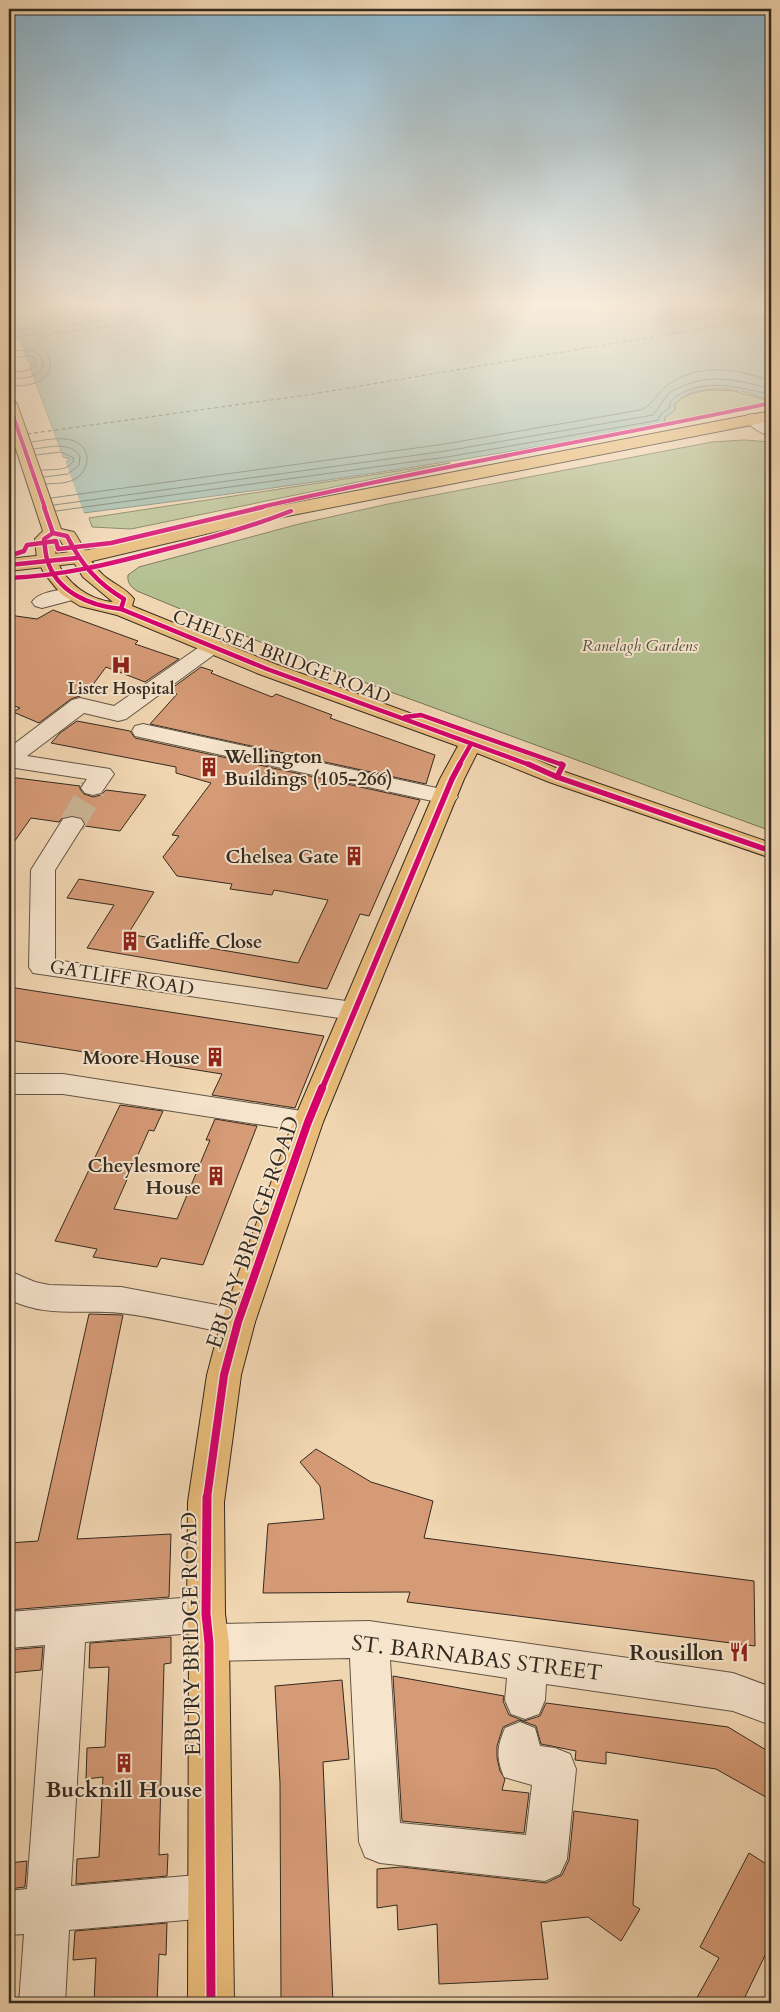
<svg xmlns="http://www.w3.org/2000/svg" width="780" height="2012" font-family="Cardo,serif">
<rect width="100%" height="100%" fill="#f1d6b2"/>
<filter id="stains"><feTurbulence type="fractalNoise" baseFrequency=".004" numOctaves="4"/><feColorMatrix values="0 0 0 0 .2 0 0 0 0 .09 0 0 0 0 .02 0 0 0 .5 -.17"/></filter>
<radialGradient id="worn" r=".72"><stop offset=".6" stop-color="#630" stop-opacity="0"/><stop offset="1" stop-color="#630" stop-opacity=".3"/></radialGradient>
<!-- green -->
<g fill="#b4bf90" stroke="#747458">
<polygon points="9,304 142,304 11,321"/>
<path d="M709,390L734,391L771,401L664,424L665,417L675,410V404C684,394 697,392 709,390Z"/>
<path d="M744,440L771,442V831L306,661L137,591C131,587 127,583 128,575L139,567L299,524L388,504L712,442Z"/>
<polygon points="450,463 131,529 92,527 89,518"/>
</g>
<!-- water -->
<path fill="#9bb9ab" stroke="#718073" d="M142,304H771V400C763,399 757,396 749,393C728,387 690,386 675,404V410L665,417L664,424C447,465 228,496 9,522V469L65,463L70,459L63,457L29,365L34,363L27,361L9,328L45,317L41,309L60,306L67,313Z"/>
<!-- pier -->
<g fill="#f1d6b2">
<polygon points="13,325 23,350 64,460 9,466 9,326"/>
<polygon points="65,460 85,516 12,524 9,523 11,506 9,500 9,467"/>
</g>
<g fill="none" stroke-linecap="round" stroke-linejoin="round">
<!-- shore -->
<g stroke="#677266" stroke-width="1">
<polyline points="9,333 46,322 52,312 58,312 63,317 68,318 124,311 128,308 129,304"/>
<polyline points="9,339 34,334 56,321 68,325 126,317 133,312 135,304"/>
<path d="M9,352C22,350 40,346 43,364C40,379 22,378 9,379"/>
<path d="M9,358L27,356L35,358L37,363C32,373 18,371 9,372"/>
<path d="M9,386C18,386 29,386 37,382C57,374 52,354 37,344L38,340L58,331L68,332L130,324L139,317L142,304"/>
<path d="M32,442C45,440 58,437 71,440C92,445 92,471 73,480C65,484 55,483 46,484"/>
<path d="M34,449C50,447 69,441 80,456L79,465L68,474L44,477"/>
<path d="M36,455L61,452L74,458C71,472 53,469 42,470"/>
<path d="M51,498L445,444L640,410C654,405 657,392 669,384C692,367 726,367 752,375C759,377 765,379 771,381"/>
<path d="M54,505L446,451L653,415C659,408 663,400 669,393C672,390 679,388 683,386C712,373 742,381 771,389"/>
<path d="M56,511L447,457L643,423L658,420L661,414L669,408C671,398 676,396 684,392C712,379 742,388 771,395"/>
</g>
<!-- ferry -->
<polyline stroke="#4d4e43" stroke-width="1" stroke-dasharray="4 3" stroke-linecap="butt" points="27,434 307,395 771,317"/>
</g>
<!-- building -->
<g fill="#d59a76" stroke="#332a20">
<polygon points="53,610 138,641 135,644 179,659 145,682 106,667 89,690 80,696 71,699 39,723 13,712 20,708 9,704 9,615 37,619"/>
<polygon points="201,667 213,671 211,673 272,697 276,694 332,715 330,718 435,755 426,784 150,724 177,694 168,691"/>
<polygon points="77,721 130,731 135,738 420,800 369,916 360,914 327,989 87,948 114,905 67,898 79,879 154,892 128,934 298,963 328,900 274,890 272,895 230,889 232,884 177,876 163,857 179,836 172,835 211,783 176,773 176,767 51,743 60,733"/>
<polygon points="9,777 80,786 80,789 84,794 93,797 101,795 106,790 146,795 120,831 85,826 83,818 72,815 63,817 59,822 31,818 9,849"/>
<polygon points="9,987 324,1036 295,1108 212,1095 222,1074 9,1040"/>
<polygon points="120,1105 163,1111 154,1131 149,1130 114,1209 177,1219 210,1140 206,1140 215,1119 257,1126 203,1265 161,1258 157,1267 93,1257 97,1249 55,1241"/>
<polygon points="89,1314 123,1315 77,1539 171,1534 169,1597 9,1610 9,1543 38,1541"/>
<polygon points="316,1449 371,1482 433,1501 424,1538 754,1581 755,1646 407,1602 410,1592 263,1593 268,1524 324,1519 320,1486 300,1462"/>
<polygon points="171,1637 171,1663 164,1664 159,1855 168,1854 167,1876 76,1884 77,1859 99,1857 103,1777 86,1779 87,1748 105,1747 109,1667 89,1668 90,1643"/>
<polygon points="43,1647 41,1670 9,1673 9,1650"/>
<polygon points="393,1676 504,1696 503,1701 509,1715 524,1721 540,1716 546,1703 728,1727 771,1753 771,1800 716,1769 606,1752 606,1764 575,1760 576,1751 541,1744 536,1726 519,1720 503,1727 497,1746 497,1758 500,1771 505,1779 502,1790 529,1793 524,1833 402,1821"/>
<polygon points="342,1680 349,1759 323,1762 333,2003 281,2003 280,1783 275,1686"/>
<polygon points="574,1811 638,1820 633,1905 640,1909 621,1941 588,1917 541,1922 548,1979 439,1984 437,1924 398,1930 397,1905 377,1908 377,1869 401,1867 546,1883 562,1875 569,1860"/>
<polygon points="749,1853 771,1867 771,1943 742,2003 694,2003 719,1958 700,1947"/>
<polygon points="27,1861 25,1887 9,1889 9,1863"/>
<polygon points="167,1923 166,1955 159,1954 157,2003 94,2003 96,1958 73,1960 75,1931"/>
</g>
<g fill="none" stroke-linecap="round" stroke-linejoin="round">
<!-- minor-tunnel -->
<polyline stroke="#cbb495" stroke-width="26" stroke-dasharray="26 13" stroke-linecap="butt" points="72,824 93,788"/>
<defs>
<g id="minor">
<path d="M753,414L771,424V436C762,434 750,427 745,419L747,415Z"/>
<path d="M73,588L80,590L83,594L80,598L42,608L35,606L32,602C39,591 61,590 73,588Z"/>
<polygon points="212,641 219,643 222,647 219,651 126,719 118,721 84,713 27,756 110,769 114,774 101,793 93,795 85,793 81,788 87,779 9,767 9,748 72,700 80,698 114,706 205,643"/>
<polygon points="143,724 446,790 454,792 458,797 454,802 446,804 135,736 132,731 135,726"/>
<polygon points="72,817 81,819 84,824 55,870 55,960 353,1002 363,1005 367,1011 363,1017 353,1020 33,973 29,967 31,870 63,819"/>
<polygon points="9,1074 63,1074 308,1112 318,1115 323,1122 318,1129 308,1132 63,1094 9,1094"/>
<path d="M9,1271L35,1282L49,1285L121,1287L238,1309L250,1313L255,1322L250,1331L238,1335C199,1328 160,1318 121,1313C84,1309 44,1318 9,1299Z"/>
<path d="M206,1596L220,1601L225,1614L221,1624L369,1621L733,1673L771,1687V1725L733,1711L546,1684L545,1700L539,1714L525,1719L511,1714L505,1700L507,1678L390,1660L400,1823L526,1835L532,1785L504,1777C496,1757 497,1747 505,1728L520,1722L535,1728L540,1746L555,1748L570,1754L576,1769L567,1859L560,1874L545,1881L380,1863L365,1857L359,1842L350,1658L209,1661L195,1656L189,1643L194,1633L85,1642L71,1886L209,1874L225,1880L231,1896L225,1912L209,1918L69,1930L65,2003H19L24,1934L9,1935V1891L27,1889L45,1645L9,1648V1612Z"/>
</g>
<path id="major" d="M9,399L15,401L17,404L61,529L74,532C84,547 89,562 103,575C112,583 127,589 134,599L132,606L275,664L533,758L565,772L771,843V858L549,782L477,753L464,779L323,1122L255,1322L241,1375L224,1502L225,1614L229,1643L234,2003H188L189,1643L187,1614L188,1502L207,1375L221,1322L293,1122L440,779L458,746L259,674L117,615L80,606L61,594L44,573L37,559L35,539L43,531L9,428ZM56,539L60,540L83,577L113,602C89,600 66,583 57,561C55,555 55,547 54,541Z"/>
<polygon id="highway" points="771,411 771,421 252,523 88,562 9,571 9,559 88,550 252,511"/>
</defs>
<!-- minor casing -->
<use href="#minor" stroke="#625544" stroke-width="2"/>
<!-- major casing -->
<use href="#major" stroke="#332a20" stroke-width="2"/>
<!-- highway casing -->
<use href="#highway" stroke="#332a20" stroke-width="2"/>
<!-- minor -->
<use href="#minor" fill="#f6e4cd" fill-rule="evenodd"/>
<!-- major -->
<use href="#major" fill="#e8bb79" fill-rule="evenodd"/>
<!-- highway -->
<use href="#highway" fill="#e8bb79" fill-rule="evenodd"/>
<defs>
<g id="cycleway-far4">
<polyline points="9,404 45,508"/>
<path d="M257,508C428,468 600,439 771,403"/>
</g>
<g id="cycleway-far3">
<polyline points="44,507 53,533"/>
<path d="M53,533L67,536C81,564 97,583 124,599L121,609C90,606 56,592 47,559C45,552 45,545 44,539Z"/>
<polyline points="9,556 24,551 27,545 56,541 58,549 111,543 263,507"/>
<polyline points="9,565 77,558"/>
<path d="M9,578C61,576 110,564 159,551C204,540 248,528 291,511"/>
<polyline points="121,609 267,669 530,765"/>
<polyline points="405,717 421,715 563,765"/>
<polyline points="459,765 471,744"/>
</g>
<g id="cycleway-far2">
<polyline points="528,764 557,777 771,851"/>
<polyline points="557,777 563,765 561,764"/>
<polyline points="322,1089 452,779 460,764"/>
</g>
<polyline id="cycleway-far1" points="207,1498 224,1375 238,1322 308,1122 322,1088"/>
<polyline id="cycleway" points="207,1497 206,1614 209,1643 211,2003"/>
</defs>
<!-- cycleway-far4 casing -->
<use href="#cycleway-far4" stroke="#f6e4cd" stroke-width="5.5"/>
<!-- cycleway-far3 casing -->
<use href="#cycleway-far3" stroke="#f6e4cd" stroke-width="7"/>
<!-- cycleway-far2 casing -->
<use href="#cycleway-far2" stroke="#f6e4cd" stroke-width="9"/>
<!-- cycleway-far1 casing -->
<use href="#cycleway-far1" stroke="#f6e4cd" stroke-width="11"/>
<!-- cycleway casing -->
<use href="#cycleway" stroke="#f6e4cd" stroke-width="12"/>
<!-- cycleway-far4 -->
<use href="#cycleway-far4" stroke="#d6006c" stroke-width="4"/>
<!-- cycleway-far3 -->
<use href="#cycleway-far3" stroke="#d6006c" stroke-width="4.5"/>
<!-- cycleway-far2 -->
<use href="#cycleway-far2" stroke="#d6006c" stroke-width="5.5"/>
<!-- cycleway-far1 -->
<use href="#cycleway-far1" stroke="#d6006c" stroke-width="8"/>
<!-- cycleway -->
<use href="#cycleway" stroke="#d6006c" stroke-width="9"/>
</g>
<!-- sky -->
<linearGradient id="sky" x2="0" y2="1"><stop stop-color="#89b6d0"/><stop offset="0.52" stop-color="#f9eddc"/><stop offset="1" stop-color="#f9eddc" stop-opacity="0"/></linearGradient>
<rect width="780" height="585" fill="url(#sky)"/>
<!-- icons -->
<defs>
<symbol id="hospital-bare" viewBox="-9 -9 18 18"><path d="M-5-5h3v3.5h4V-5h3V5h-3V1.5h-4V5h-3Z" fill="#8f2418" stroke="#f6e4cd" stroke-width="2.5" paint-order="stroke"/></symbol>
<symbol id="building-bare" viewBox="-9 -9 18 18"><path d="M-4-6H4V6H1V3H-1V6H-4ZM-2.5-4.3h1.7v1.8h-1.7ZM.8-4.3h1.7v1.8H.8ZM-2.5-1h1.7V.8h-1.7ZM.8-1h1.7V.8H.8Z" fill="#8f2418" stroke="#f6e4cd" stroke-width="2.5" paint-order="stroke"/></symbol>
<symbol id="restaurant-bare" viewBox="-9 -9 18 18"><path d="M-5-6h1v4h1v-4h1v4h1v-4h1v5L-1.5 .5V6h-2V.5L-5-1ZM5-6V6H3V1.5H1.5Q1.5-4 5-6Z" fill="#8f2418" stroke="#f6e4cd" stroke-width="2.5" paint-order="stroke"/></symbol>
</defs>
<g fill-rule="evenodd">
<use href="#hospital-bare" x="107" y="651" width="28" height="28"/>
<use href="#building-bare" x="195" y="753" width="28" height="28"/>
<use href="#building-bare" x="340" y="842" width="28" height="28"/>
<use href="#building-bare" x="116" y="927" width="28" height="28"/>
<use href="#building-bare" x="201" y="1043" width="28" height="28"/>
<use href="#building-bare" x="202" y="1162" width="28" height="28"/>
<use href="#restaurant-bare" x="725" y="1638" width="28" height="28"/>
<use href="#building-bare" x="110" y="1749" width="28" height="28"/>
</g>
<g text-anchor="middle" stroke-width="4" stroke-linejoin="round" paint-order="stroke">
<!-- far-park labels -->
<g font-size="16" font-style="italic" fill="#534f3c" stroke="#f6e4cd">
<text x="640" y="651">Ranelagh Gardens</text>
</g>
<!-- far-poi labels -->
<g font-size="16" font-weight="bold" fill="#332a20" stroke="#f6e4cd">
<text x="121" y="694">Lister Hospital</text>
</g>
<!-- street labels -->
<g font-size="19" fill="#332a20" stroke="#f6e4cd">
<text transform="translate(282 656) rotate(21)" y="7">CHELSEA BRIDGE ROAD</text>
<text transform="translate(122 977) rotate(9)" y="7">GATLIFF ROAD</text>
</g>
<!-- poi labels -->
<g font-size="19" font-weight="bold" fill="#332a20" stroke="#f6e4cd" text-anchor="end">
<text x="224" y="763" text-anchor="start">Wellington<tspan x="224" dy="22">Buildings (105-266)</tspan></text>
<text x="339" y="863">Chelsea Gate</text>
<text x="145" y="948" text-anchor="start">Gatliffe Close</text>
<text x="200" y="1064">Moore House</text>
<text x="201" y="1172">Cheylesmore<tspan x="201" dy="22">House</tspan></text>
</g>
<!-- near-street labels -->
<g font-size="22" fill="#332a20" stroke="#f6e4cd">
<text transform="translate(252 1232) rotate(-71)" y="8">EBURY BRIDGE ROAD</text>
<text transform="translate(190 1634) rotate(-91)" y="8">EBURY BRIDGE ROAD</text>
<text transform="translate(477 1657) rotate(7)" y="8">ST. BARNABAS STREET</text>
</g>
<!-- near-poi labels -->
<g font-size="22" font-weight="bold" fill="#332a20" stroke="#f6e4cd" text-anchor="end">
<text x="724" y="1660">Rousillon</text>
<text x="124" y="1797" text-anchor="middle">Bucknill House</text>
</g>
</g>
<!-- margin -->
<rect width="780" height="2012" fill="none" stroke="#f1d6b2" stroke-width="30"/>
<rect x="10" y="10" width="760" height="1992" fill="none" stroke="#332a20" stroke-width="2.5"/>
<rect x="15" y="15" width="750" height="1982" fill="none" stroke="#332a20"/>
<rect width="100%" height="100%" filter="url(#stains)"/>
<rect width="100%" height="100%" fill="url(#worn)"/>
</svg>
